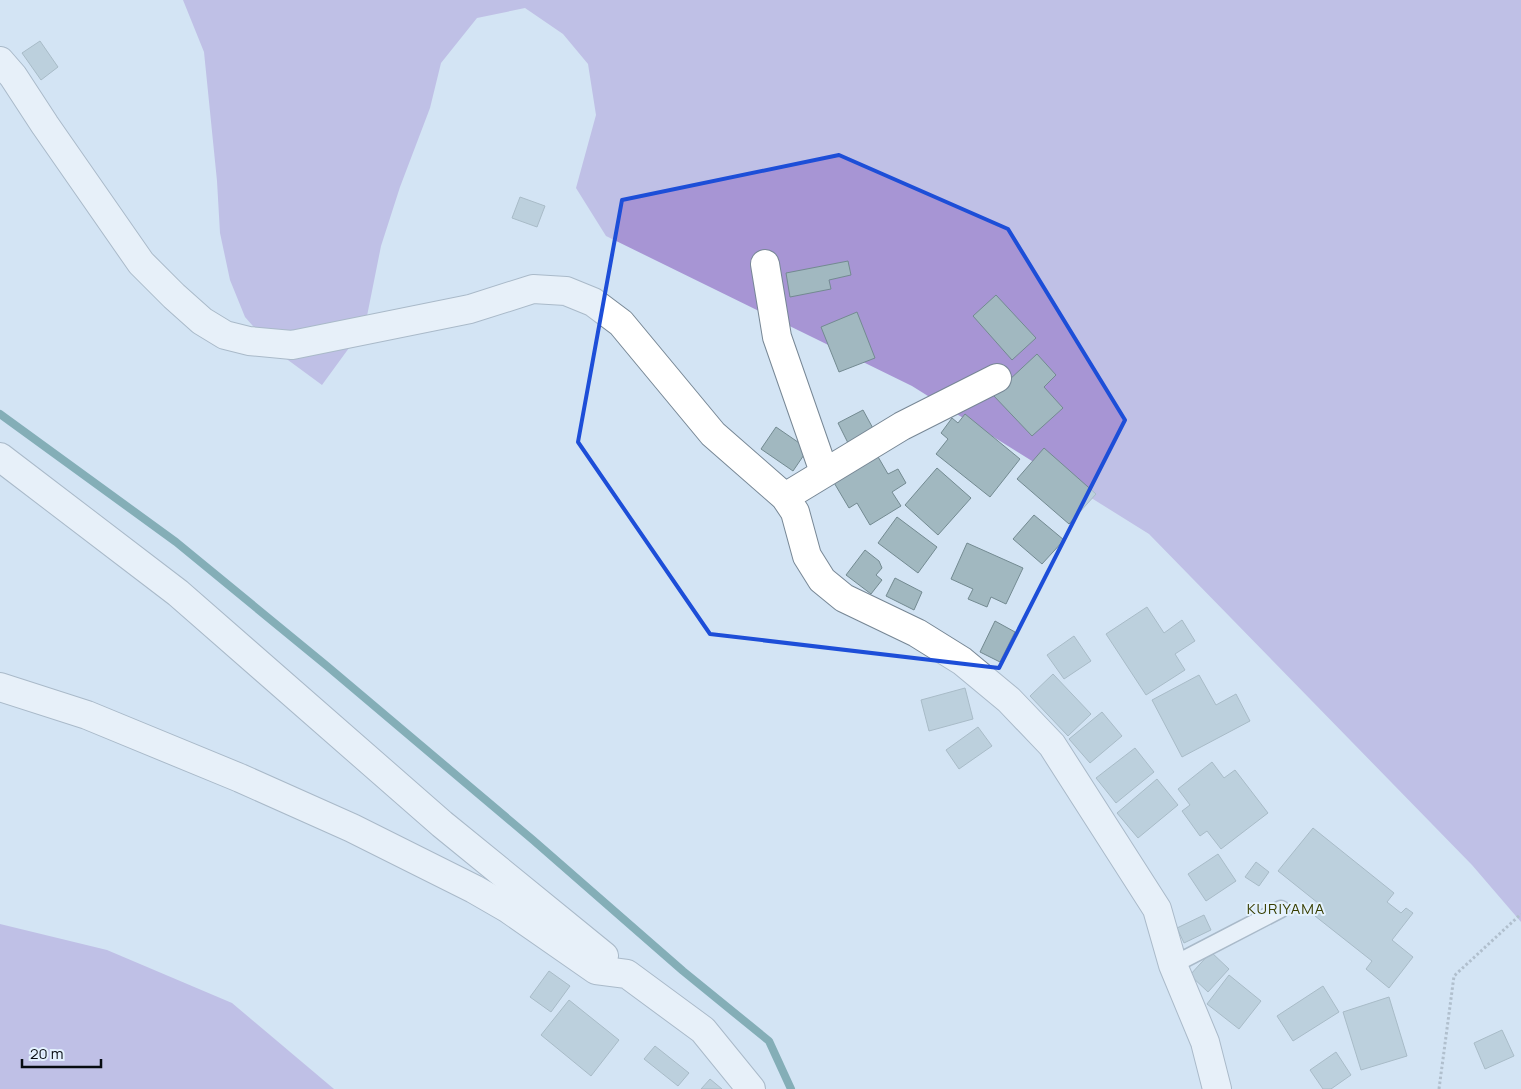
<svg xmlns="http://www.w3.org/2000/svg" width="1521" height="1089" font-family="Manrope,sans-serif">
<rect width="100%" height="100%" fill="#d3e4f4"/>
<!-- forest -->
<g fill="#a795d4">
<polygon points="183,0 1521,0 1521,922 1472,865 1149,534 912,386 606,236 576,188 596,115 588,64 563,34 525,8 477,18 441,63 430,108 400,187 381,246 365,326 322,385 273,349 245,317 230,280 220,233 217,181 204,52"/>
<polygon points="0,924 107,950 232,1003 334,1089 0,1089"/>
</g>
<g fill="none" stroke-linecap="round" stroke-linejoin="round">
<!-- stream -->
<polyline stroke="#246d6e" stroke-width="8" points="0,414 176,542 327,666 533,840 683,971 769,1041 791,1089"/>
</g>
<!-- building -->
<g fill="#a1b8c0" stroke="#738a91">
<polygon points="40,41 58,67 41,80 22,53"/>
<polygon points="520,197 545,206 537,227 512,218"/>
<polygon points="848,261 851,275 829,280 831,289 790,297 786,273"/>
<polygon points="996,295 1036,338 1012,360 973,316"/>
<polygon points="857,312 875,358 839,372 821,327"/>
<polygon points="1037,354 1056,375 1044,387 1063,408 1032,436 993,395"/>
<polygon points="863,410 875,432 849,445 838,423"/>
<polygon points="965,414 1020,459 990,497 936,454 948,439 941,433 952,418 958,423"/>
<polygon points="776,427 808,449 793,471 761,449"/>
<polygon points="1044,448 1096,494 1069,524 1017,479"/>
<polygon points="877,455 888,474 898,469 906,483 892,492 901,506 870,525 857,503 849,508 833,481"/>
<polygon points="937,468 971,498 938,535 905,505"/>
<polygon points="1034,515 1064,540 1042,564 1013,539"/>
<polygon points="897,517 937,547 918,573 878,543"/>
<polygon points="967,543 1023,568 1006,604 991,597 987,607 968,599 973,589 951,579"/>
<polygon points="865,550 879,561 882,568 876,575 882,580 871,594 846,575"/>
<polygon points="895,578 922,592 914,610 886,596"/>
<polygon points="1147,607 1164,633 1182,620 1195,641 1175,654 1185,670 1146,695 1106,634"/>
<polygon points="995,621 1015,632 1000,662 980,652"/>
<polygon points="1074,636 1091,661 1064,679 1047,655"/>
<polygon points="1053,674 1091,714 1068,736 1030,696"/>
<polygon points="1199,675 1216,705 1236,694 1250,721 1182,757 1152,700"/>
<polygon points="965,688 973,719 929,731 921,700"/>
<polygon points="1102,712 1122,736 1090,763 1069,739"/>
<polygon points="978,727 992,746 959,769 946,750"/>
<polygon points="1135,748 1154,772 1116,803 1096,778"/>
<polygon points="1212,762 1224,778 1235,770 1268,813 1221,849 1207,831 1200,836 1182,811 1190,805 1178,789"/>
<polygon points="1157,779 1178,805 1138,838 1117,813"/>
<polygon points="1313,828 1394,893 1387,902 1401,913 1406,908 1413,913 1392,940 1413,957 1389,988 1366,969 1372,961 1315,916 1323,907 1278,871"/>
<polygon points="1218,854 1236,881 1206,901 1188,874"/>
<polygon points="1256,862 1269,872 1259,886 1245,877"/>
<polygon points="1204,915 1211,930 1184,943 1177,928"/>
<polygon points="1211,952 1229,969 1208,992 1190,975"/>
<polygon points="549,971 570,986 551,1012 530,997"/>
<polygon points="1229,975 1261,1001 1239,1029 1207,1004"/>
<polygon points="1323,986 1339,1012 1293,1041 1277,1016"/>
<polygon points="1389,997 1407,1056 1361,1070 1343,1012"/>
<polygon points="569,1000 619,1040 591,1076 541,1035"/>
<polygon points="1502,1030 1514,1056 1485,1069 1474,1043"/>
<polygon points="655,1046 689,1073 678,1086 644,1059"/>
<polygon points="1336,1052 1351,1075 1331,1089 1323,1089 1310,1070"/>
<polygon points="710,1079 722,1089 701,1089"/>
</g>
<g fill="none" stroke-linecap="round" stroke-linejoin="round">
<defs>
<polyline id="lane" points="1173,965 1281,909"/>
<g id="street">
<polyline points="0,61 13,76 45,125 141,263 174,296 202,321 225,335 249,341 292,345 470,309 533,289 566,291 593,302 621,323 713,434 785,497 795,512 807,556 822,580 844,598 917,633 962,661 1009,700 1052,745 1157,909 1173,965 1205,1042 1217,1089"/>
<polyline points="765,264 777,337 824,472"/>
<polyline points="0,457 178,593 442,824 604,956"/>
<polyline points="785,497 902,426 997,378"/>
<polyline points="0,687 87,715 240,778 352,828 474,889 507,908 596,970 627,974 703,1030 751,1089"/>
</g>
</defs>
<!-- lane casing -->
<use href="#lane" stroke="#778795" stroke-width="19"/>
<!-- street casing -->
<use href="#street" stroke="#778795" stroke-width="30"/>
<!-- path -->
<polyline stroke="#85929d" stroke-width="3" stroke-dasharray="2.5 2.5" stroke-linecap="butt" points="1439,1089 1454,976 1521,914"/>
<!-- lane -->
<use href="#lane" stroke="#fff" stroke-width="16"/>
<!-- street -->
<use href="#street" stroke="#fff" stroke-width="28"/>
</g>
<!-- marked area -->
<path d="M0 0H1521V1089H0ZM839,155L1008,229L1125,420L999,668L710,634L578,442L622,200Z" fill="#d3e4f4" fill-opacity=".55" fill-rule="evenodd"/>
<path fill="none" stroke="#1d4ed8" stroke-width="4" stroke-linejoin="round" d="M839,155L1008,229L1125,420L999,668L710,634L578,442L622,200Z"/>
<g text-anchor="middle" stroke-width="4" stroke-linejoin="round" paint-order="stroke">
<!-- quarter labels -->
<g font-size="15" letter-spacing="1" fill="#383e00" stroke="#e3f1fe">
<text x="1286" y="914">KURIYAMA</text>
</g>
</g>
<!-- scale -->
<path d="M22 1059v8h79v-8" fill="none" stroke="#070c11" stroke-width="2.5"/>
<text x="30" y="1059" font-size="15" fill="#070c11" stroke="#e3f1fe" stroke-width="4" paint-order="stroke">20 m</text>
</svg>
